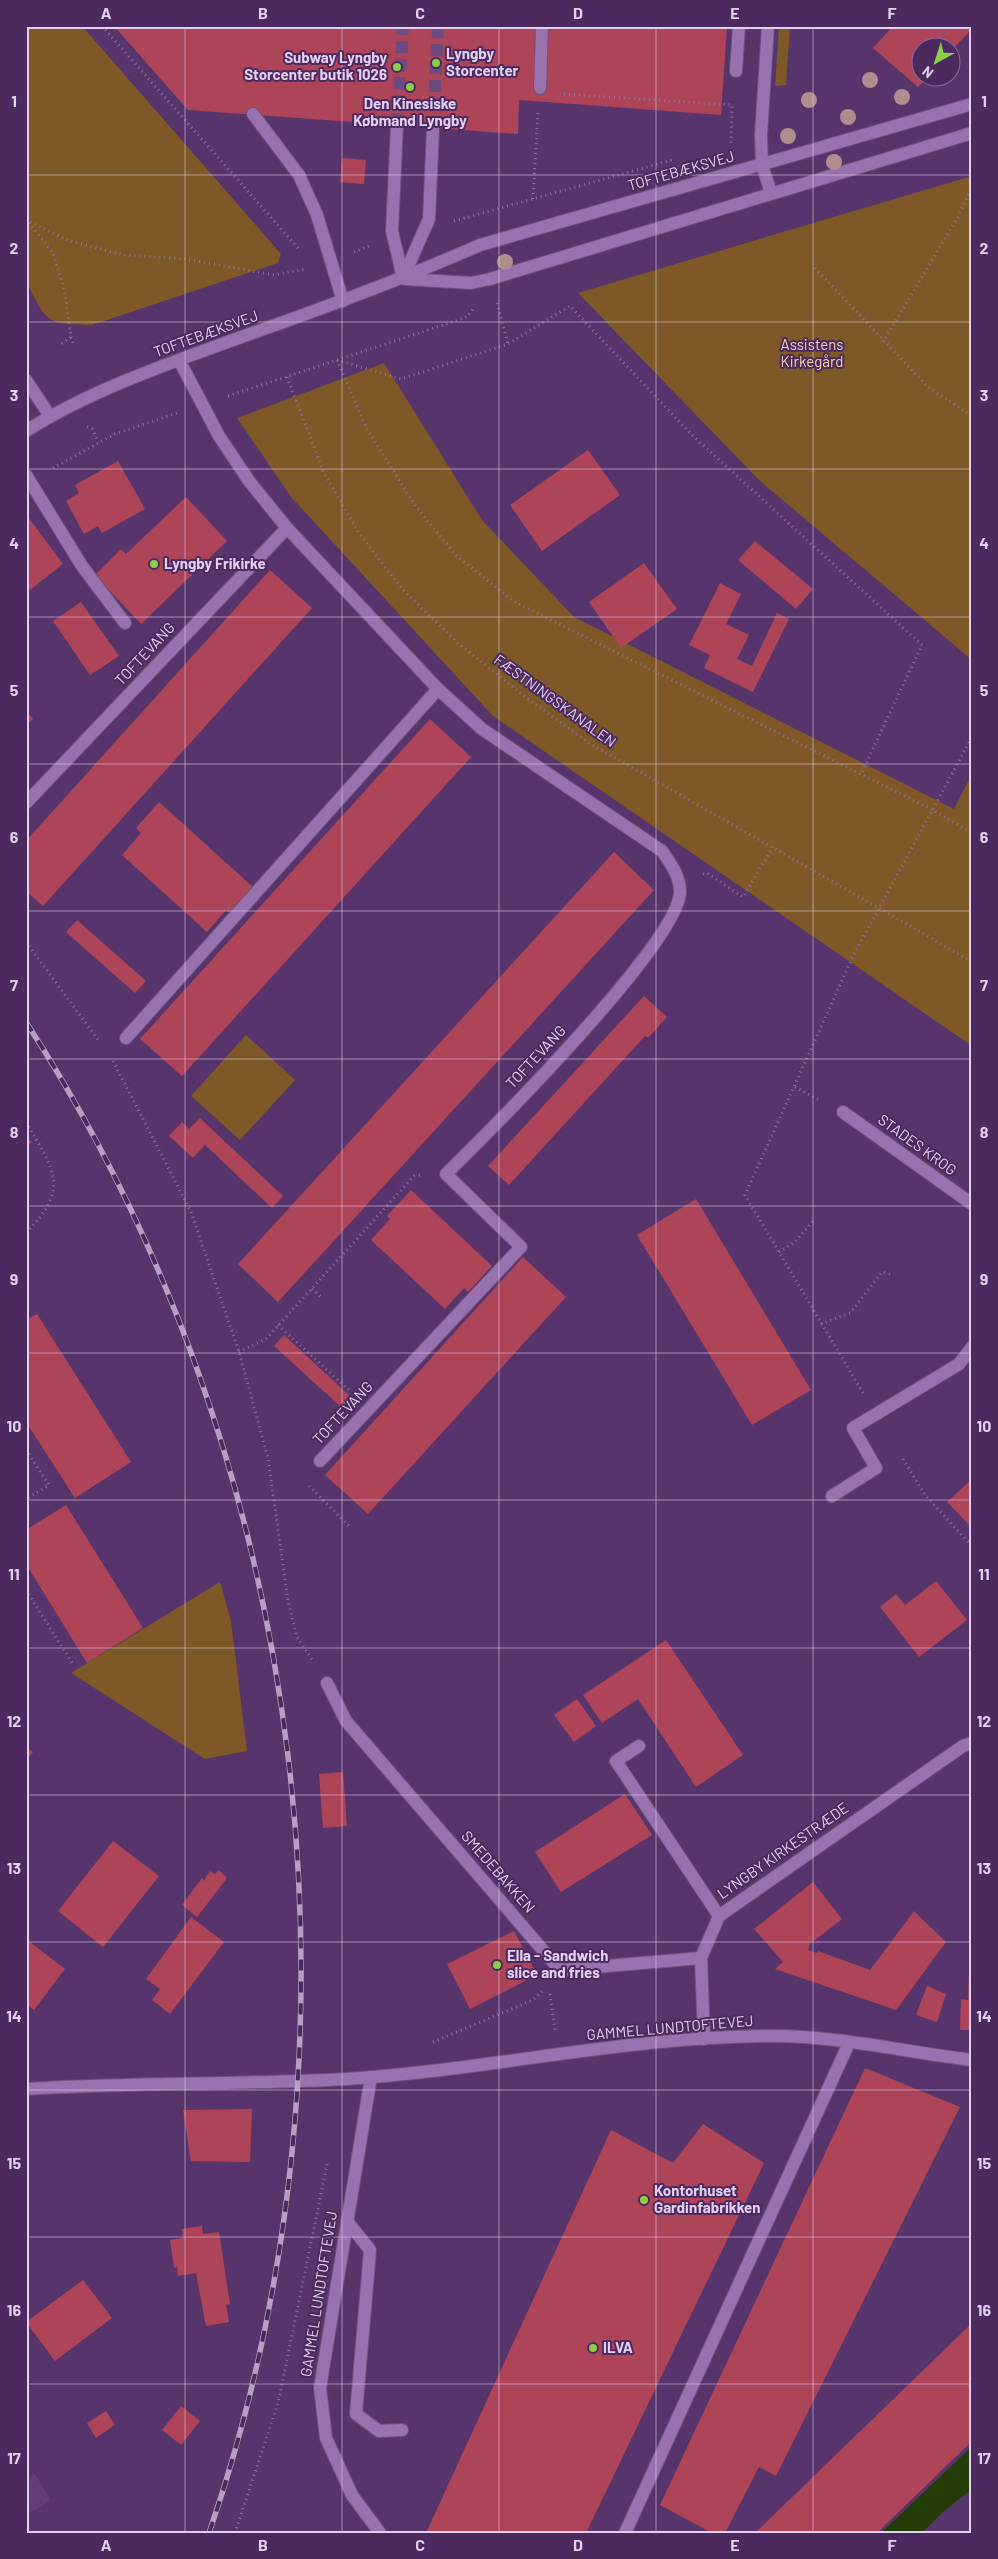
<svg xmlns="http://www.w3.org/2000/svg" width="998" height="2559" font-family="Barlow,sans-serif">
<rect width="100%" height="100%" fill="#57356c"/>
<!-- built -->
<polygon fill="#643d7b" points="35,2474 51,2500 26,2515 26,2479"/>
<!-- green -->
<g fill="#7e5826">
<path d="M26,26H82L281,254L278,263L92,325C45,324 48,323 26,282Z"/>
<polygon points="779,26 790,26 786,85 775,86"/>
<polygon points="972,176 972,660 760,481 578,293"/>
<polygon points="384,363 482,520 574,617 954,809 972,774 972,1046 493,716 291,497 237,418"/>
<polygon points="246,1035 295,1080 240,1140 191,1096"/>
<polygon points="220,1582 231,1621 247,1751 205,1759 71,1673"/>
</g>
<!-- water -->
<polygon fill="#243d06" points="972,2446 972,2489 943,2512 922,2533 881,2533"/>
<!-- building -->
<g fill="#ae4458">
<polygon points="114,26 727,26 721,115 519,100 518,134 188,110"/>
<polygon points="893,26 972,26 972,29 950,52 950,48 920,48 920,78 927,78 918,87 873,48"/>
<polygon points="342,158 366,160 364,184 340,182"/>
<polygon points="588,450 620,495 542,551 510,505"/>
<polygon points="118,461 145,509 102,533 98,526 84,534 66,501 79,493 75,485"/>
<polygon points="186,497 227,541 141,624 95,575 121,549 126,554"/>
<polygon points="28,517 63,564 26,593 26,518"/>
<polygon points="755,541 813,589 796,609 738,560"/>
<polygon points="644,563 677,609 621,648 589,602"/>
<polygon points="270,570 312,608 43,906 26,891 26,841"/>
<polygon points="720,583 741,594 726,624 749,635 737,659 752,666 777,613 789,619 753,692 704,668 710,655 689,645"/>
<polygon points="81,602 119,656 90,675 53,621"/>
<polygon points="26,710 33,719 26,725"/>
<polygon points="430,719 471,757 182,1076 140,1039"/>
<polygon points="159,802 254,888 230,914 226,910 207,932 122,855 141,833 136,828"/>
<polygon points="614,852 654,890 278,1302 238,1264"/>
<polygon points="77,920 146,981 135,993 66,932"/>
<polygon points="644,996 667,1017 648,1038 645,1036 509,1185 488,1166"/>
<polygon points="200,1118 283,1196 272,1208 205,1145 193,1158 169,1136 182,1122 189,1129"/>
<polygon points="26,1136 32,1142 26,1148"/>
<polygon points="411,1190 492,1266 468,1292 464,1288 445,1309 371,1240 390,1219 387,1216"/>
<polygon points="696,1199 811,1390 752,1425 637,1235"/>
<polygon points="523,1257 566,1297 368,1514 325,1475"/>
<polygon points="37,1314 131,1462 75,1498 26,1422 26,1320"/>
<polygon points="284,1335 352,1398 342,1408 274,1346"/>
<polygon points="972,1479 972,1528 947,1502"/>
<polygon points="66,1505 143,1628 87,1663 26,1564 26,1530"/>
<polygon points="936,1581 967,1620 919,1657 880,1607 896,1594 905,1605"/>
<polygon points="666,1640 743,1755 696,1787 638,1699 602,1723 583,1695"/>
<polygon points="577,1699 596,1726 574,1742 554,1715"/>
<polygon points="26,1747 33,1752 26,1761"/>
<polygon points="343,1772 347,1826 323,1828 319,1774"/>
<polygon points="625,1794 652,1835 561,1892 535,1852"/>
<polygon points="113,1841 159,1876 103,1947 58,1911"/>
<polygon points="219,1870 227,1878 197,1917 182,1905 202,1878 204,1881 210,1871 215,1874"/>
<polygon points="813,1882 842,1919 810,1944 808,1950 817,1953 818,1951 870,1970 914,1911 946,1942 896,2010 775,1969 783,1962 754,1929"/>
<polygon points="191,1917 224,1942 170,2014 152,2000 160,1989 146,1979"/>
<polygon points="514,1931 537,1975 470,2009 447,1964"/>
<polygon points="26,1939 65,1969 34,2010 26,2004"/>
<polygon points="969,1970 972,1970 972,2030 960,2030 961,1999 968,2000"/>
<polygon points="927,1986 946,1994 937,2022 916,2015"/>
<polygon points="865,2068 960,2107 776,2476 759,2467 725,2533 712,2533 660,2505"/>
<polygon points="252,2109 250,2162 191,2161 183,2110"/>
<polygon points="703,2124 764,2163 586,2533 426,2533 611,2130 673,2163"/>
<polygon points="202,2226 203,2234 219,2232 230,2304 226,2305 229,2322 206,2326 196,2273 178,2276 177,2267 174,2268 170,2240 183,2238 182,2229"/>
<polygon points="83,2280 112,2318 55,2361 26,2322"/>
<polygon points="972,2323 972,2441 877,2533 755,2533"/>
<polygon points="181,2406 200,2421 181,2445 162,2430"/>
<polygon points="106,2411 115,2425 96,2438 87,2423"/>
</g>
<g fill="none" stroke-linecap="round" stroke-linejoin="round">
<!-- minor-tunnel -->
<g stroke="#6c4c80" stroke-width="12" stroke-dasharray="12 6" stroke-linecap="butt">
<polyline points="397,125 403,26"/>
<polyline points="433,128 438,26"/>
</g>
<defs>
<g id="minor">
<polyline points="768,26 761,135 762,165 771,193"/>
<polyline points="736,71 739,26"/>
<polyline points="540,88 542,26"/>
<polyline points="253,114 299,175 317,215 343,301"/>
<polyline points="397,125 392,231 403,278"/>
<polyline points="403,278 429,219 433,128"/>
<polyline points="405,279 471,283 490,279 972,133"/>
<path d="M179,360L219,436L249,481L287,528L438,689L482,729L662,851C671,864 680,876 680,892C679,942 489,1132 446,1174L521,1247L320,1461"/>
<polyline points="26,380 50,416"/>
<path d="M26,431C93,389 170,363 244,336C324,308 403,279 480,245L972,104"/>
<polyline points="26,475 82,566 125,623"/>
<polyline points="26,803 287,528"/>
<polyline points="126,1038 438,689"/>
<polyline points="843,1112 972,1204"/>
<polyline points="832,1496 876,1468 853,1428 959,1364 972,1347"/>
<polyline points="327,1683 346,1721 560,1970 701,1958"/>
<polyline points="639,1746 616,1761 719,1916"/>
<polyline points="704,2039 701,1958 719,1916 963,1746 972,1743"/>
<polyline points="371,2077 320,2388 326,2438 352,2495 380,2533"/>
<path d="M26,2089C133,2082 239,2085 346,2079C488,2070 630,2036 773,2036C839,2036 906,2052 972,2060"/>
<polyline points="347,2221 370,2250 356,2414 379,2431 402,2430"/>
<polyline points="625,2533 849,2043"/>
</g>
</defs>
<!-- minor casing -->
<use href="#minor" stroke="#6e517f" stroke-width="14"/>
<!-- path -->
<g stroke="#8f73a0" stroke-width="3" stroke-dasharray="1 4" stroke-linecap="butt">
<polyline points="102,26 298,248"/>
<polyline points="564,94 732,105 731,143"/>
<polyline points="533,199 538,112"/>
<polyline points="26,220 67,240 123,255 185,259 274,275 306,269"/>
<polyline points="454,221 672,160"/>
<polyline points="29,223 53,253 65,292 71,337 61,344"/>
<polyline points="354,252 369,246"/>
<polyline points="815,268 928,387 972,416"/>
<polyline points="497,303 508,344"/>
<polyline points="71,337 74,346"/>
<polyline points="883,342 958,217 972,187"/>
<polyline points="337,360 401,379 508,344 570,306 692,435 922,645 861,774"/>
<polyline points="337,360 367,429 416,507 457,556 513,601 931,809 972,833"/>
<polyline points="287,377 324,473 359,533 403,590 458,643 528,699 589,743 879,908 972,962"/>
<polyline points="228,396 467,317 474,308"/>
<polyline points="87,427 92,429 99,442"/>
<polyline points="53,468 115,434 177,413"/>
<polyline points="703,874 707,873 743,897 773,847"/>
<polyline points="26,942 99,1041"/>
<polyline points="113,1061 191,1212 239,1352 268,1458 288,1601 297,1637 313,1661"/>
<polyline points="795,1087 821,1101"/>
<path d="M26,1122C54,1171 71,1187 26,1233"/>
<polyline points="779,1252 795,1242 814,1220"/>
<polyline points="312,1289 323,1299"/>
<polyline points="821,1324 850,1313 882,1272 893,1275"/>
<polyline points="278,1325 350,1391"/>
<polyline points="239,1352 266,1339 414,1176 420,1175"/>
<polyline points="863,1393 745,1195 853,956 972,737"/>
<polyline points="26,1450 49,1485 26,1499"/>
<polyline points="903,1459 925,1495 972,1546"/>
<polyline points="309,1486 349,1526"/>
<polyline points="26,1590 72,1663"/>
<polyline points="550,1994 555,2030"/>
<polyline points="433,2042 533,2000 544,1989"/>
<polyline points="235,2533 278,2403 328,2160"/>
</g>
<!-- minor -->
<use href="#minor" stroke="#9772ae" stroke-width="12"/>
<defs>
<path id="rail" d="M26,1022C311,1461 379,2039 209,2533"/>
</defs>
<!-- rail casing -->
<use href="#rail" stroke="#b69ec5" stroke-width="5.5"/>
<!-- rail -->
<use href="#rail" stroke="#4c2a60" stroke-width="4" stroke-dasharray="11" stroke-linecap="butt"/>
</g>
<!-- trees -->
<g fill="#af8c8e">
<circle cx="870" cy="80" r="8"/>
<circle cx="902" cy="97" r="8"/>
<circle cx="809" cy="100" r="8"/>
<circle cx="848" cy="117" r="8"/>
<circle cx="788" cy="136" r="8"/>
<circle cx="834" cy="162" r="8"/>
<circle cx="505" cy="262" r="8"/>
</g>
<!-- grid -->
<path fill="none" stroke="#e3d0f0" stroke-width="1" stroke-opacity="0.55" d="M185,26V2533M342,26V2533M499,26V2533M656,26V2533M813,26V2533M26,175H972M26,322H972M26,469H972M26,617H972M26,764H972M26,911H972M26,1059H972M26,1206H972M26,1353H972M26,1500H972M26,1648H972M26,1795H972M26,1942H972M26,2090H972M26,2237H972M26,2384H972"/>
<!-- markers -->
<g fill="#8cce45" stroke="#4c2a60" stroke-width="2">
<circle cx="436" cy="63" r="5"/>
<circle cx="397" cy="67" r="5"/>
<circle cx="410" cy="87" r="5"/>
<circle cx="154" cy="564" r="5"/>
<circle cx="497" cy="1965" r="5"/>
<circle cx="644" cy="2200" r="5"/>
<circle cx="593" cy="2348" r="5"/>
</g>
<g text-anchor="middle" stroke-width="4" stroke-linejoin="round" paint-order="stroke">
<!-- poi labels -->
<g font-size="15" font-weight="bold" fill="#e3d0f0" stroke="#4c2a60" text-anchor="start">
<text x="446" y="59">Lyngby<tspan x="446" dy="17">Storcenter</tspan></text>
<text x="387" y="63" text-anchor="end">Subway Lyngby<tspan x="387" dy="17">Storcenter butik 1026</tspan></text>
<text x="410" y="109" text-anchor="middle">Den Kinesiske<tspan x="410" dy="17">Købmand Lyngby</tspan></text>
<text x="164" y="569">Lyngby Frikirke</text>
<text x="507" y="1961">Ella - Sandwich<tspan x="507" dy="17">slice and fries</tspan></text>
<text x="654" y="2196">Kontorhuset<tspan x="654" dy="17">Gardinfabrikken</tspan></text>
<text x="603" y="2353">ILVA</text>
</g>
<!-- street labels -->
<g font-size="15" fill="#e3d0f0" stroke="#4c2a60">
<text transform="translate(681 171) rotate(-16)" y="5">TOFTEBÆKSVEJ</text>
<text transform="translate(206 334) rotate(-20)" y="5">TOFTEBÆKSVEJ</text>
<text transform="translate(145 654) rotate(-47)" y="5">TOFTEVANG</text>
<text transform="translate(555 701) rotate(36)" y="5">FÆSTNINGSKANALEN</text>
<text transform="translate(536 1057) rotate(-47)" y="5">TOFTEVANG</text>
<text transform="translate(917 1145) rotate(36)" y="5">STADES KROG</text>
<text transform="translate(343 1413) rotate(-47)" y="5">TOFTEVANG</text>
<text transform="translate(783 1851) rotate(-35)" y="5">LYNGBY KIRKESTRÆDE</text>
<text transform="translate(498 1872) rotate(49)" y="5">SMEDEBAKKEN</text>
<text transform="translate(670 2028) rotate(-5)" y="5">GAMMEL LUNDTOFTEVEJ</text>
<text transform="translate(319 2294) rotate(-81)" y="5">GAMMEL LUNDTOFTEVEJ</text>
</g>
<!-- park labels -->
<g font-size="15" fill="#f7d4aa" stroke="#4c2a60">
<text x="812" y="350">Assistens<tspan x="812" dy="17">Kirkegård</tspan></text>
</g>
</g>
<!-- border -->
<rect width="998" height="2559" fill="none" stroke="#4c2a60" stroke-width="55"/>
<!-- north arrow -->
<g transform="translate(936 62) rotate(219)"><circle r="24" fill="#4c2a60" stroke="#886c9a"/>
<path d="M0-4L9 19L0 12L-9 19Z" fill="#8cce45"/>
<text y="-8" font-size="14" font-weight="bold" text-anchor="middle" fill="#e3d0f0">N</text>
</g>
<rect x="28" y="28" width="942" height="2504" fill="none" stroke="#e3d0f0" stroke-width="2"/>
<g font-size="16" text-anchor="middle" font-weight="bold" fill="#e3d0f0">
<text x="106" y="19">A</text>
<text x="263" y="19">B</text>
<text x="420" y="19">C</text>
<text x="578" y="19">D</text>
<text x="735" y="19">E</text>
<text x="892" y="19">F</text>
<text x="14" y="107">1</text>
<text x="984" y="107">1</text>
<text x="14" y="254">2</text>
<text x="984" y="254">2</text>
<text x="14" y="401">3</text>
<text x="984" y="401">3</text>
<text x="14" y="549">4</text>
<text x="984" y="549">4</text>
<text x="14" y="696">5</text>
<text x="984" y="696">5</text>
<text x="14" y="843">6</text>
<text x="984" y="843">6</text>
<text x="14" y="991">7</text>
<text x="984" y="991">7</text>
<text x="14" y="1138">8</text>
<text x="984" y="1138">8</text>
<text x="14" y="1285">9</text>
<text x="984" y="1285">9</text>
<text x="14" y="1432">10</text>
<text x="984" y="1432">10</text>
<text x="14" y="1580">11</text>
<text x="984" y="1580">11</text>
<text x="14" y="1727">12</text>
<text x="984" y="1727">12</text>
<text x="14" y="1874">13</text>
<text x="984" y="1874">13</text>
<text x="14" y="2022">14</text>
<text x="984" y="2022">14</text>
<text x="14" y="2169">15</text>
<text x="984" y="2169">15</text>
<text x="14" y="2316">16</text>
<text x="984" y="2316">16</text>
<text x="14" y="2464">17</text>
<text x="984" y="2464">17</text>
<text x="106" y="2551">A</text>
<text x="263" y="2551">B</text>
<text x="420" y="2551">C</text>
<text x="578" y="2551">D</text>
<text x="735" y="2551">E</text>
<text x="892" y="2551">F</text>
</g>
</svg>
